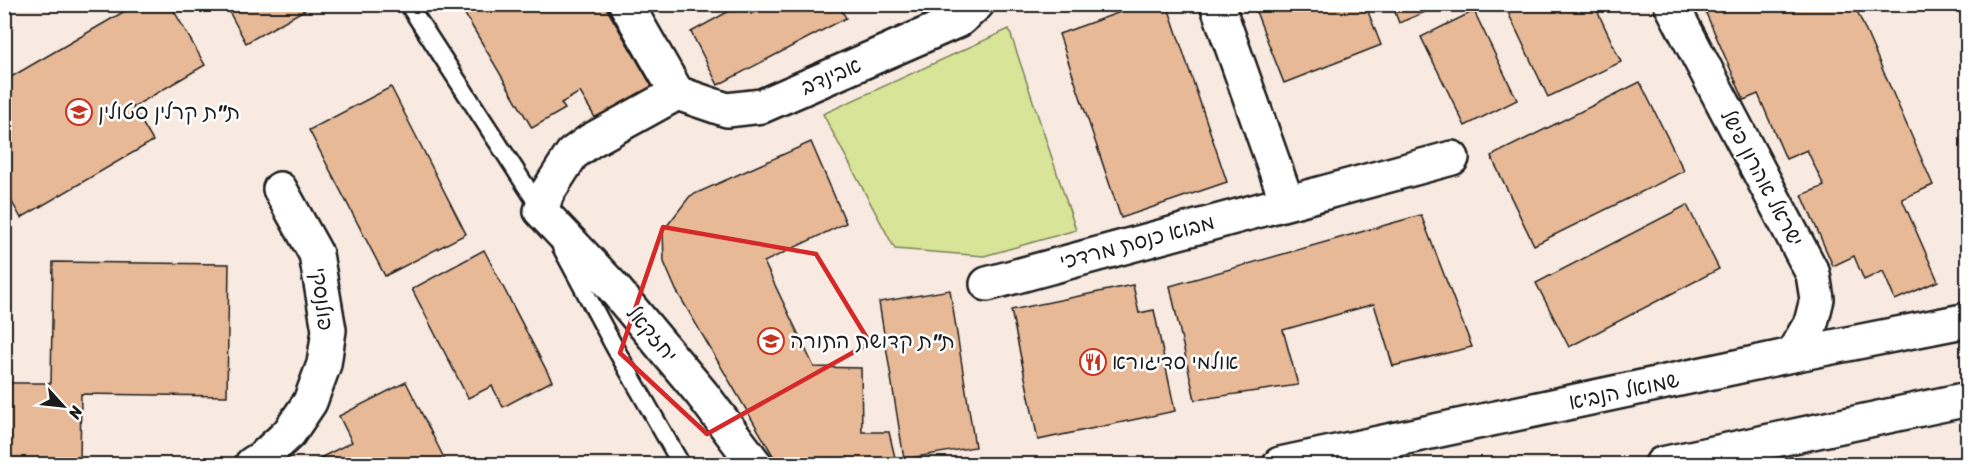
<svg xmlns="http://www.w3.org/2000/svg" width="1972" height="469" font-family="Sriracha,'Playpen Sans Hebrew',sans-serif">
<rect width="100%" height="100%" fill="#f8eae0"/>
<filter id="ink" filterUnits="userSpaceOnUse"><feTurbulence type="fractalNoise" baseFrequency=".0167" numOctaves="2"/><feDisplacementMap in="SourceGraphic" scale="12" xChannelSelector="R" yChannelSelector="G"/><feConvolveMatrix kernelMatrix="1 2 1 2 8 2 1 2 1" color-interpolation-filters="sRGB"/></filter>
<g filter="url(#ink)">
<!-- green -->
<polygon fill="#d8e497" stroke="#7a805a" stroke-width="1.5" points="1009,29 1076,230 984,256 895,249 823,114"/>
<!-- building -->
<g fill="#e7b997" stroke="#1c1c1c" stroke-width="1.5">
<polygon points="137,4 170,4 205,65 133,107 153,141 21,218 4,188 4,81"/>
<polygon points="225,4 315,4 246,43"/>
<polygon points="459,4 604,4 653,88 597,121 580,92 561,103 565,109 532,128"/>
<polygon points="742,4 746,4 751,14 769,4 838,4 846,18 718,85 691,32"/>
<polygon points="1143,4 1167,4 1227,182 1121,218 1059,34"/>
<polygon points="1253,4 1365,4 1381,45 1284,83"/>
<polygon points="1392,4 1444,4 1399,23"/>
<polygon points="1504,4 1594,4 1621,62 1548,97"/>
<polygon points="1702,4 1854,4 1933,185 1902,199 1938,281 1895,300 1883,271 1864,280 1854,256 1833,266 1802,195 1824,186 1807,150 1786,159 1758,94 1744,100"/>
<polygon points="1474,11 1517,100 1465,126 1421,37"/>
<polygon points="1640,82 1684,171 1534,245 1491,156"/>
<polygon points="391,87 466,234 385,276 309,130"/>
<polygon points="811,142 846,223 764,262 814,367 861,368 862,432 889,432 896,462 884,464 778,464 676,290 664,262 663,231 690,196"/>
<polygon points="1687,205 1719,269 1569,347 1536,283"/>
<polygon points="1421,215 1472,347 1393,366 1374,304 1283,330 1298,385 1195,400 1170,286"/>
<polygon points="484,250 552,381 503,407 492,386 468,398 412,289"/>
<polygon points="53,262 229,264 227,396 81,394 80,464 4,464 4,383 51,383"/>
<polygon points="1133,285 1139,313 1154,310 1175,411 1038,440 1011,310"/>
<polygon points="950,290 975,447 904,459 879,302"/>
<polygon points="406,382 447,464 308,464 352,442 339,416"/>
</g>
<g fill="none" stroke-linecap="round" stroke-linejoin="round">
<defs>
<g id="service">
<polyline points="408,4 542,211"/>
<polyline points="561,247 615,348 681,464"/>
</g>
<g id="minor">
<polyline points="626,4 677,93"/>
<polyline points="1217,4 1287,202"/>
<polyline points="1671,4 1813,274 1817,299 1811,323 1792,355"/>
<polyline points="677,93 590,141 572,154 547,193 541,211 612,286 702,394 755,464"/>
<polyline points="677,93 727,110 762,106 959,20 977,4"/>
<polyline points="987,284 1452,158"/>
<polyline points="252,464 263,457 289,433 310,402 324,364 329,330 316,254 280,189"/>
</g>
<g id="tertiary">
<polyline points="1280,464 1792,355 1968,320"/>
<polyline points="1662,464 1968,399"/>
</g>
</defs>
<!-- service casing -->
<use href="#service" stroke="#1c1c1c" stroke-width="21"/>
<!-- minor casing -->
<use href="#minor" stroke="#1c1c1c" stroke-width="38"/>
<!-- tertiary casing -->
<use href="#tertiary" stroke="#1c1c1c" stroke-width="38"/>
<!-- service -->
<use href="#service" stroke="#fff" stroke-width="16"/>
<!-- minor -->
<use href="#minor" stroke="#fff" stroke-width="33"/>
<!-- tertiary -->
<use href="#tertiary" stroke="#fff" stroke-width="33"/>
</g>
</g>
<!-- marked area -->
<path fill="none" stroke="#d62828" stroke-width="4.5" stroke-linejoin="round" d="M663,227L816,254L870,343L707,434L620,353Z"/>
<!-- icons -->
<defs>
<symbol id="school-ring" viewBox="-11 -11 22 22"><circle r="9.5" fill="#fff" stroke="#c8321e" stroke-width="1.5"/><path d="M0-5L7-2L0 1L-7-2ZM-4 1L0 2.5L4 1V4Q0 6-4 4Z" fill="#c8321e"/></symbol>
<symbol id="restaurant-ring" viewBox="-11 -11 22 22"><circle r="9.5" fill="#fff" stroke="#c8321e" stroke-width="1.5"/><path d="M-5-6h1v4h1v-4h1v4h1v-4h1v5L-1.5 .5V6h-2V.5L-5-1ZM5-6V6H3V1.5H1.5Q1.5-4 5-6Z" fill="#c8321e"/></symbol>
</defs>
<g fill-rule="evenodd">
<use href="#school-ring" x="64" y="97" width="30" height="30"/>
<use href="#school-ring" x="756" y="326" width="30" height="30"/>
<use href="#restaurant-ring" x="1078" y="347" width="30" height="30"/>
</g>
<g text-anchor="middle" stroke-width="5" stroke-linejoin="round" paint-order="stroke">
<!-- street labels -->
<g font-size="21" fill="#1c1c1c" stroke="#fff">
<text transform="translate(831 76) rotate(-23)" y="7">אבינדב</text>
<text transform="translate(1762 178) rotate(62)" y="7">ישראל אהרון פישל</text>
<text transform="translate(1137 242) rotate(-15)" y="7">מבוא כנסת מרדכי</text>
<text transform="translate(322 299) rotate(83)" y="7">פולנסקי</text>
<text transform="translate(652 334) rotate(50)" y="7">יחזקאל</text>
<text transform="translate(1624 391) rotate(-12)" y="7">שמואל הנביא</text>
</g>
<!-- poi labels -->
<g font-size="21" fill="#1c1c1c" stroke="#fff" text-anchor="start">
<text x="98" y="119">ת"ת קרלין סטולין</text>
<text x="790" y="348">ת"ת קדושת התורה</text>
<text x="1112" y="369">אולמי סדיגורא</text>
</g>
</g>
<!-- margin -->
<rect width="1972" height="469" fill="none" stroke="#fff" stroke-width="24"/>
<rect x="12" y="12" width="1948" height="445" fill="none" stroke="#1c1c1c" stroke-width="2" filter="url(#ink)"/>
<!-- north arrow -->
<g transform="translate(63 406) rotate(117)" stroke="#ffffff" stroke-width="4.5" paint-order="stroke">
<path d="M0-4.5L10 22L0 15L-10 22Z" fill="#1c1c1c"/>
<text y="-9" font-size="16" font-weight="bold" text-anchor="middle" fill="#1c1c1c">N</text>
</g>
</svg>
